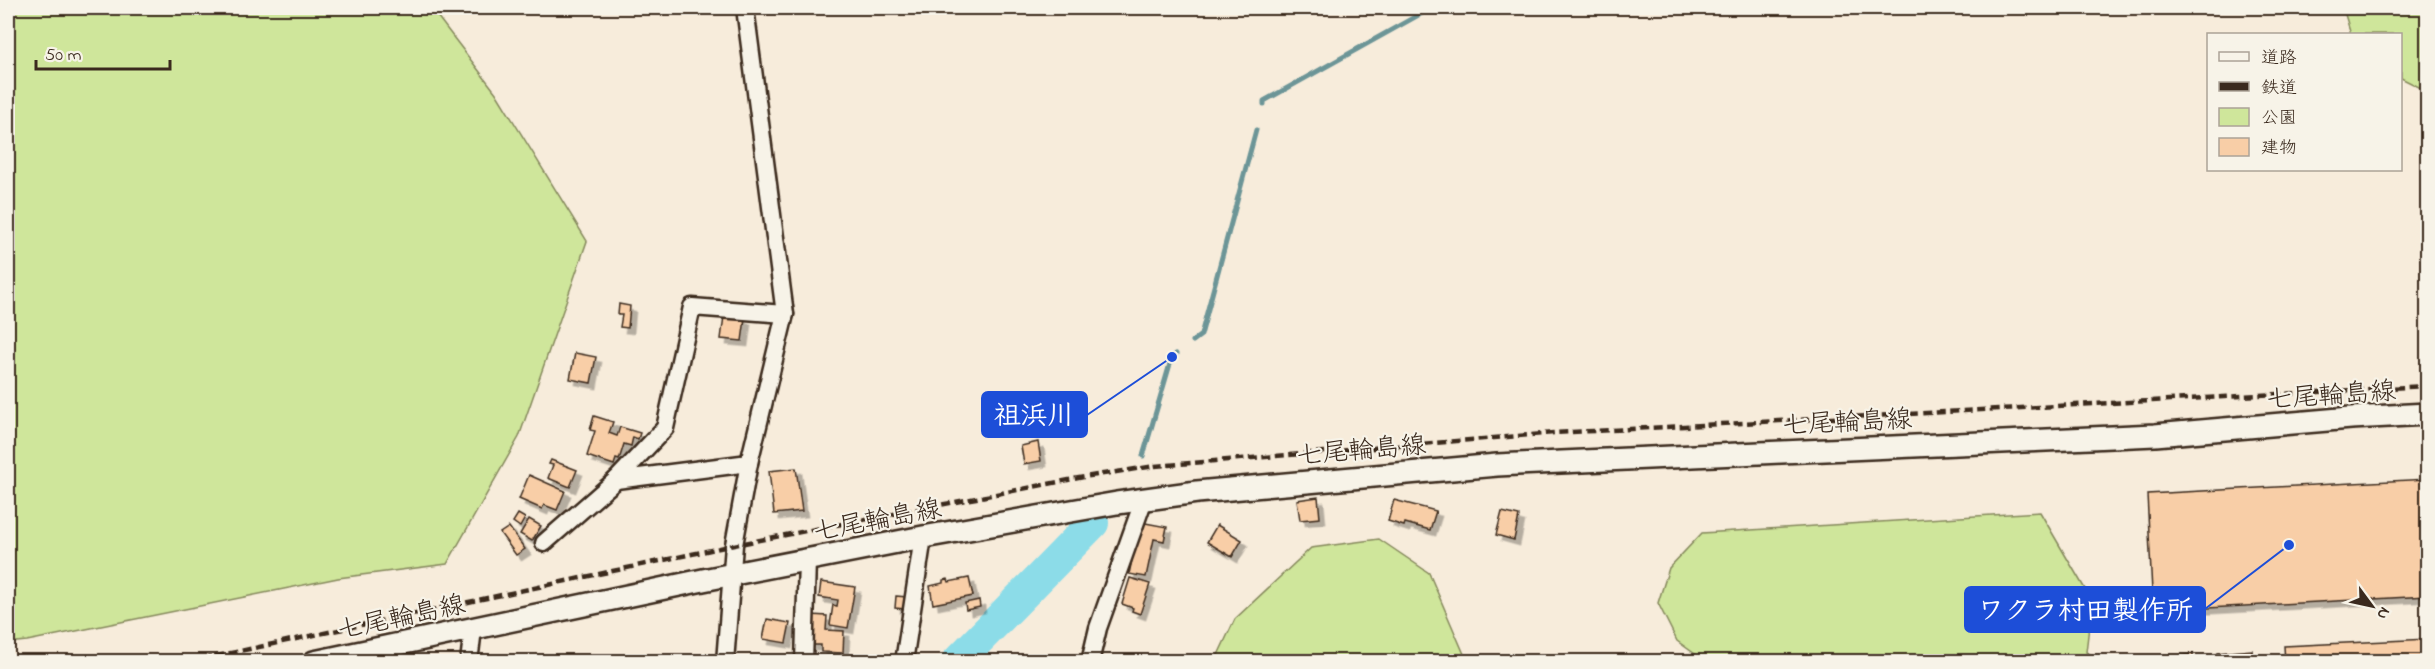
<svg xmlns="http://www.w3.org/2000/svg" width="2435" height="669" font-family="'Indie Flower','Klee One',sans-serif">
<defs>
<filter id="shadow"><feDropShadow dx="5.5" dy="5.5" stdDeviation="0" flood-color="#0004"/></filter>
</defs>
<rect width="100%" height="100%" fill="#f7ecdb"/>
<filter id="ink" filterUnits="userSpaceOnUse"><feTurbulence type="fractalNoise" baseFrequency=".0167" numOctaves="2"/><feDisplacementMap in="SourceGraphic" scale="12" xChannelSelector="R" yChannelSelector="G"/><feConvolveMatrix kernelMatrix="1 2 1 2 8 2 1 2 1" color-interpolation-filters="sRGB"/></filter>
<g filter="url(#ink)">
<!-- green -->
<g fill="#cfe69b" stroke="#85885c" stroke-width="1.5">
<polygon points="8,8 431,8 496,93 587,241 519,437 447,564 338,578 27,641 8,643"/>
<polygon points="2343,8 2427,8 2427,91 2401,78 2400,34 2351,34"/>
<polygon points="2040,512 2092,601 2086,652 2102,661 1705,661 1677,641 1658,603 1669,568 1702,533"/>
<polygon points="1379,539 1429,573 1467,661 1209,661 1218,655 1235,619 1311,548"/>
</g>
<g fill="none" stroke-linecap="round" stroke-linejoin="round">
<!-- stream -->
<g stroke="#6c9597" stroke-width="5">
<polyline points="1264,104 1264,101 1431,8"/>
<polyline points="1193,341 1201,335 1256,130"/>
<polyline points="1143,456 1172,357 1176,354"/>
</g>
<!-- river -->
<polyline stroke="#8cdce8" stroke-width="32" points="957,662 1093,523"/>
</g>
<!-- building -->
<g fill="#f8cea7" stroke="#3b2a1e" stroke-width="1.5" filter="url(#shadow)">
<polygon points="619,304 630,306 628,328 620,327 622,315 618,315"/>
<polygon points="724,316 745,319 742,341 721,339"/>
<polygon points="575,353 596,357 591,383 570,379"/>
<polygon points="594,416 613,422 609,433 617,436 620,427 640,433 638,439 633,437 631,446 624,444 619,460 616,459 614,465 587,456 595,431 590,430"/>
<polygon points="1038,442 1041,461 1024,464 1021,446"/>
<polygon points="551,460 577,470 570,487 548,478 553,465 549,464"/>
<polygon points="796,468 802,511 774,514 769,471"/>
<polygon points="529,475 565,491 557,510 544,505 542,509 519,499"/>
<polygon points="2428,479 2428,596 2153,611 2147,494"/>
<polygon points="1318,497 1320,518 1300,520 1297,500"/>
<polygon points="1394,500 1436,511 1430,530 1405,523 1404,526 1388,521"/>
<polygon points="1502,512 1519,516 1514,540 1496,535"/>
<polygon points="518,514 525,518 520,527 513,522"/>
<polygon points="529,519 541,526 532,541 520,534"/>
<polygon points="1140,522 1167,527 1164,541 1154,539 1146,577 1129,574"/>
<polygon points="1217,525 1242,540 1232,557 1207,542"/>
<polygon points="509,527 525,549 516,555 500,533"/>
<polygon points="969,578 973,596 933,604 930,586 943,583 943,580 948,579 949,582"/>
<polygon points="1130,578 1150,584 1140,614 1132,611 1133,608 1122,604"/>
<polygon points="821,582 855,587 848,628 830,625 833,605 837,606 838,600 819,597"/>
<polygon points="896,596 907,597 905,609 895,608"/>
<polygon points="979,600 980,607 966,610 965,603"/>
<polygon points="811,615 827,616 826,630 844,631 843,653 821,652 821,645 810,645"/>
<polygon points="767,619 790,623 786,643 763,639"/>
<polygon points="2428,639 2428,662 2285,662 2284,646"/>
<polygon points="2252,650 2253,662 2219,662 2217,653"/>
<polygon points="2193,654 2193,659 2199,658 2199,662 2161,662 2161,658"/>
</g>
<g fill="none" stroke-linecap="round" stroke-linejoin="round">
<defs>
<g id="minor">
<polyline points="749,463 616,480 665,428 692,307 785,314"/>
<polyline points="544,543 616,480"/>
<polyline points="469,662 473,629"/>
<polyline points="725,662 734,545 749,463 785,314 745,8"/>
<polyline points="804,662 807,560"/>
<polyline points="904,662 923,537"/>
<polyline points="1090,662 1098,628 1144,499"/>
</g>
<polyline id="major" points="314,662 703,580 923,537 1117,503 1197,492 1497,465 2155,435 2351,418 2428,414"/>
</defs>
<!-- minor casing -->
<use href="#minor" stroke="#3b2a1e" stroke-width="21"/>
<!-- major casing -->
<use href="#major" stroke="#3b2a1e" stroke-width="26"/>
<!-- minor -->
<use href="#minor" stroke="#f7f3e8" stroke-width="16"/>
<!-- major -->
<use href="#major" stroke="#f7f3e8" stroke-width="21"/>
<!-- rail -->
<polyline stroke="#3b2a1e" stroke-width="4.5" stroke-dasharray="9 4.5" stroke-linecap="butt" points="189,662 734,545 1084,477 1155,466 1555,433 2428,386"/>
</g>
</g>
<g text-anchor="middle" stroke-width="4.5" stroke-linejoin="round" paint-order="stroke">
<!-- street labels -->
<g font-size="26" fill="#3b2a1e" stroke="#f7f3e8">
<text transform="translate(2331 394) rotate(-4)" y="9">七尾輪島線</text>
<text transform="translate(1847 421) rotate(-3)" y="9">七尾輪島線</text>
<text transform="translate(1361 449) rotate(-5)" y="9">七尾輪島線</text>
<text transform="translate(877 519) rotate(-11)" y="9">七尾輪島線</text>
<text transform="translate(401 616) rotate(-12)" y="9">七尾輪島線</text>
</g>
</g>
<!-- callouts -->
<path fill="none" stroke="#1d4ed8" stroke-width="2" d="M1172 357L1087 415M2289 545L2205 609"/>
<g fill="#1d4ed8" stroke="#f7f3e8" stroke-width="2">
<circle cx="1172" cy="357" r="6"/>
<circle cx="2289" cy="545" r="6"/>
</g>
<g fill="#1d4ed8" stroke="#1d4ed8" stroke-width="2">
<rect x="982" y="392" width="105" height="45" rx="6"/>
<rect x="1965" y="587" width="240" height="45" rx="6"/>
</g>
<g font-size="27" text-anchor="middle" font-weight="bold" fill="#fff">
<text x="1034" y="424">祖浜川</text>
<text x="2085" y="619">ワクラ村田製作所</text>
</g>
<!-- margin -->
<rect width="2435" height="669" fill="none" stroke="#f7f3e8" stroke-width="30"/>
<rect x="15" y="15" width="2405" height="639" fill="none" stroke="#3b2a1e" stroke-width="2" filter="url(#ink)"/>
<!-- legend -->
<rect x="2207" y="33" width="195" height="138" fill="#f7f3e8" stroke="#aca397" stroke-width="1.5"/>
<rect x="2219" y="52" width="30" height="9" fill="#f7f3e8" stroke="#aca397" stroke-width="1.5"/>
<text x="2261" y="63" font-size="18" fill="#3b2a1e">道路</text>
<rect x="2219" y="82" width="30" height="9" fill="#3b2a1e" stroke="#aca397" stroke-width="1.5"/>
<text x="2261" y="93" font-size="18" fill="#3b2a1e">鉄道</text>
<rect x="2219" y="108" width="30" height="18" fill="#cfe69b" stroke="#aca397" stroke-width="1.5"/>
<text x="2261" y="123" font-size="18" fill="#3b2a1e">公園</text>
<rect x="2219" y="138" width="30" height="18" fill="#f8cea7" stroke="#aca397" stroke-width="1.5"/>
<text x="2261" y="153" font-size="18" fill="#3b2a1e">建物</text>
<!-- north arrow -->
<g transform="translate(2372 606) rotate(123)" stroke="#f7f3e8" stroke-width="4.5" paint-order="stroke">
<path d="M0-4.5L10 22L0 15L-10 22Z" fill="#3b2a1e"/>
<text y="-9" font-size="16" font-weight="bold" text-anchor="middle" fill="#3b2a1e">N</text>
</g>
<!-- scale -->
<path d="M36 60v9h134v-9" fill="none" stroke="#3b2a1e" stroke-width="3"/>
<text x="45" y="60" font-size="18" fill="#3b2a1e" stroke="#f7f3e8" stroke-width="4.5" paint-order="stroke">50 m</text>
</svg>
